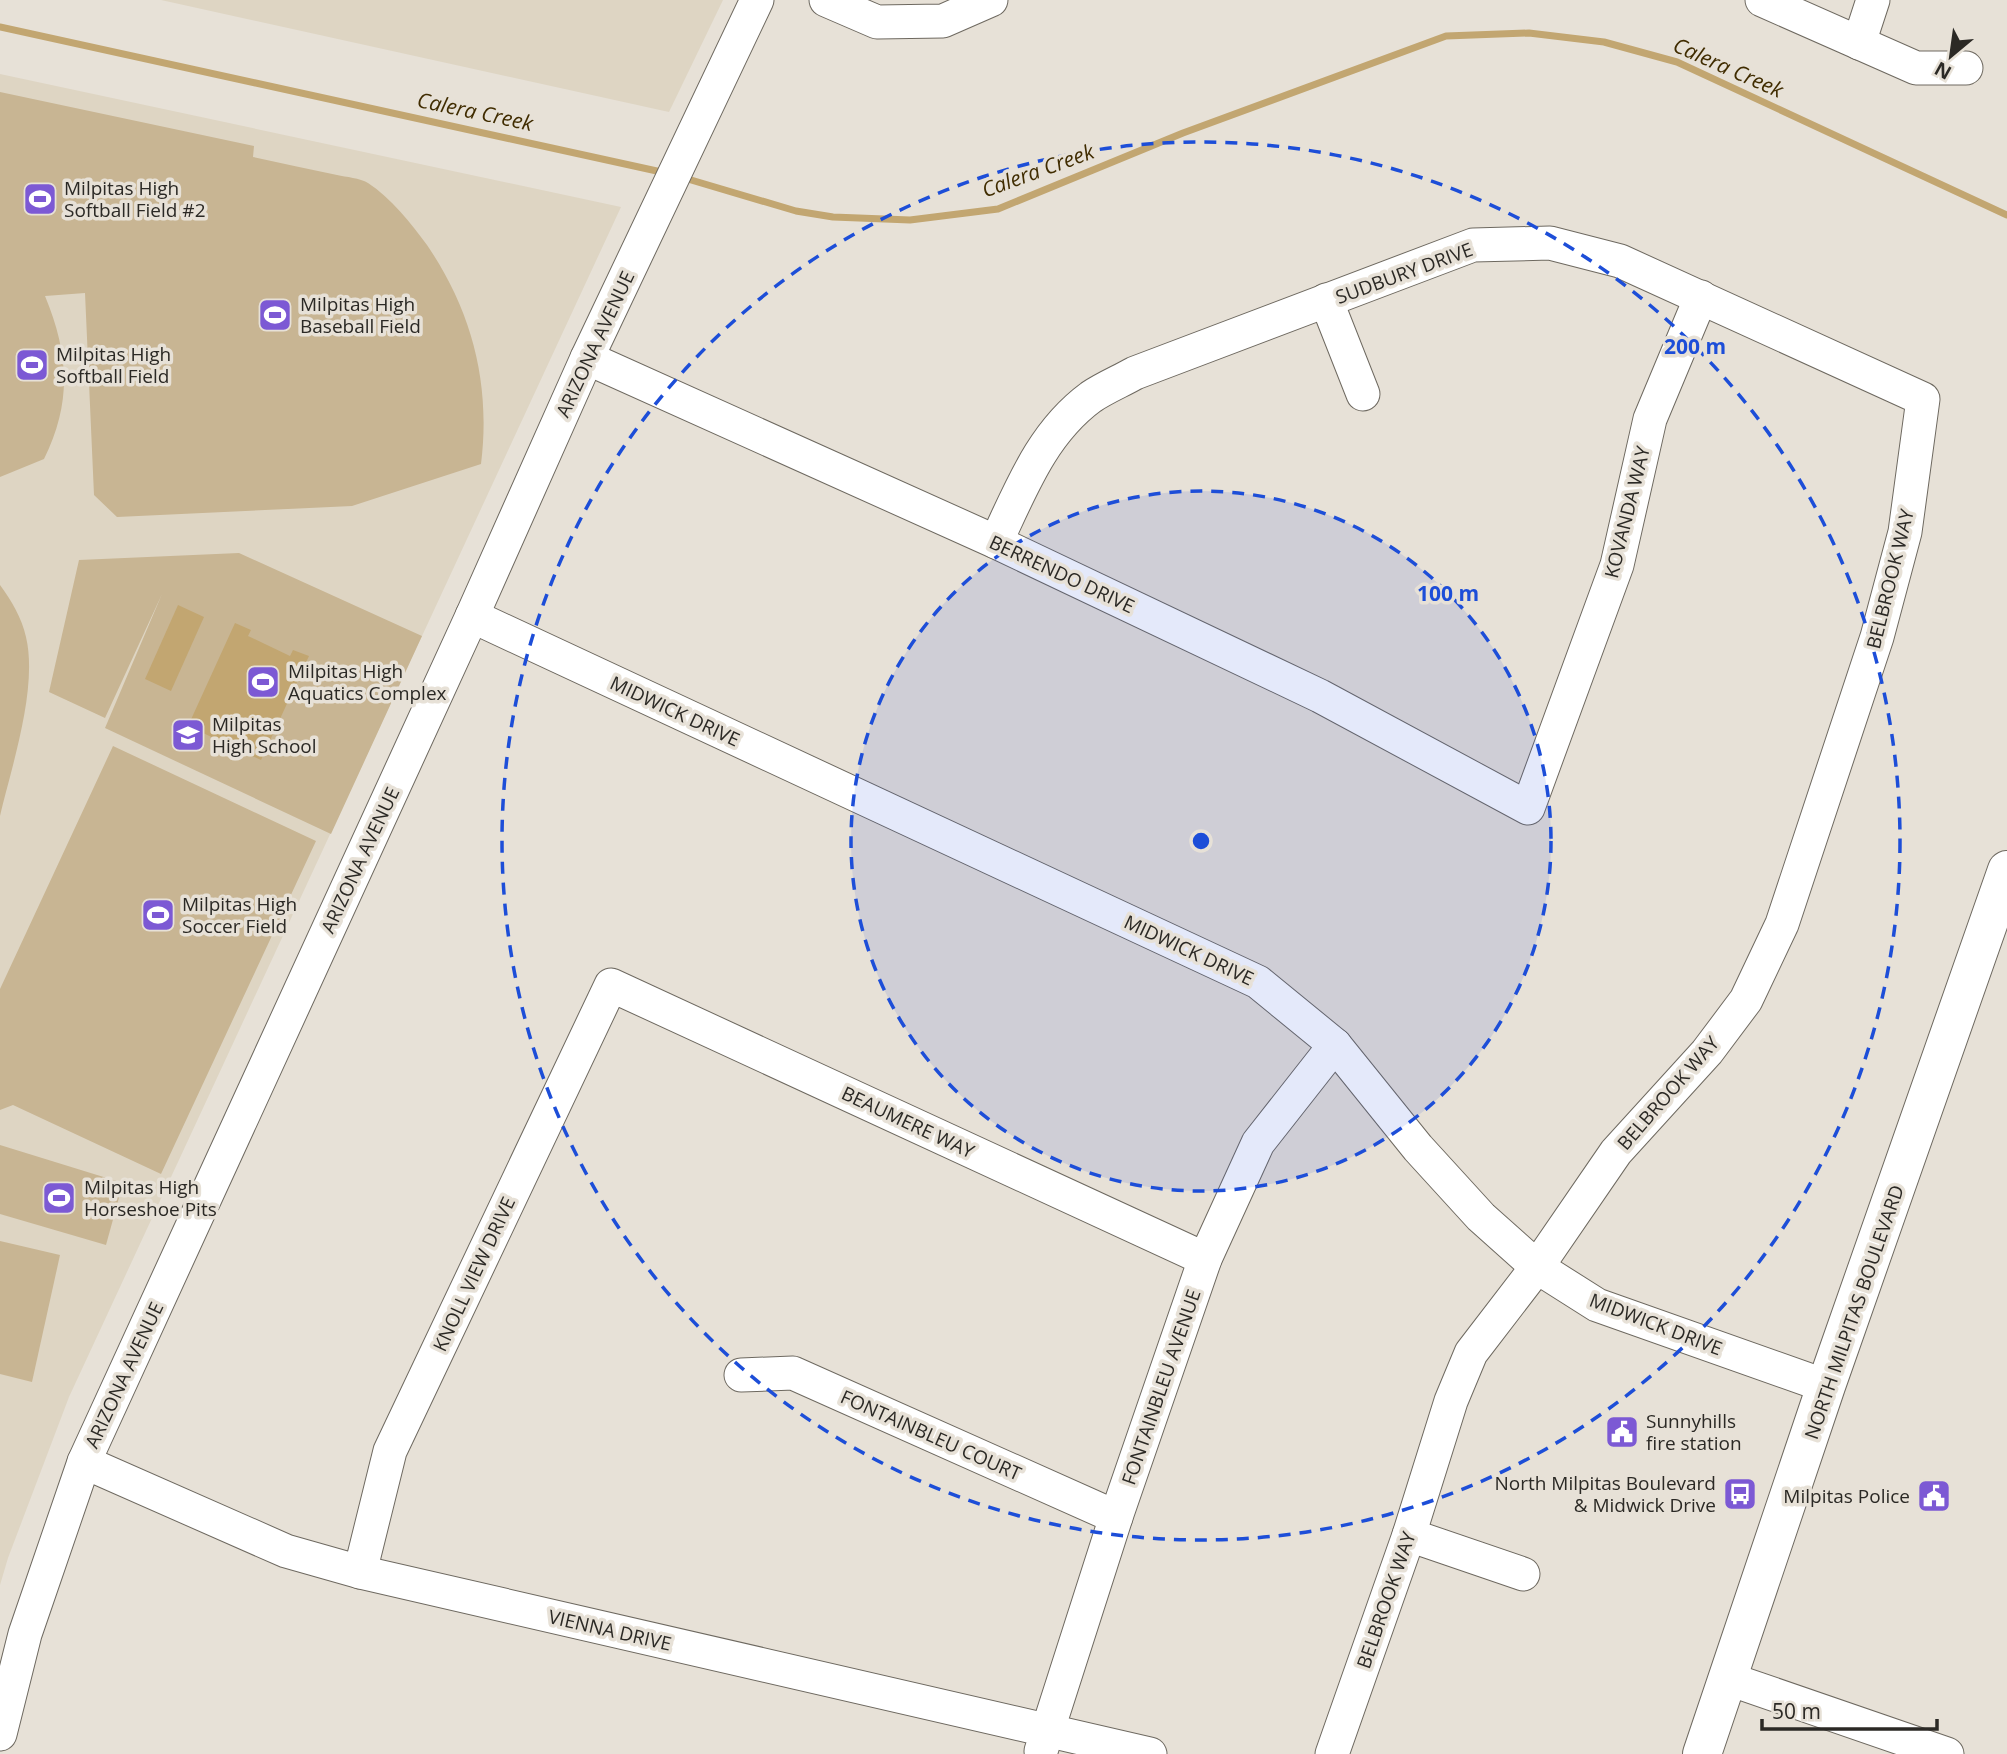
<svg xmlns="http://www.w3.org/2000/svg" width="2007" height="1754" font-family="'Open Sans',sans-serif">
<rect width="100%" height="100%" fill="#e7e1d7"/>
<!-- built -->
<g fill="#ded5c3">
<polygon points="161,0 723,0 669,112"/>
<polygon points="0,74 621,207 69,1397 8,1558 0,1585"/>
</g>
<!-- green -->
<g fill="#c8b593">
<path d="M0,92L254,146L253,157C281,163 309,169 337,175C346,177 360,178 368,183C391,198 411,223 427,245C472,311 491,384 481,464L352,506L117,517L94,495L85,293L45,296C69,354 72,402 44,459L0,477Z"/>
<polygon points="239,553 422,636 331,834 105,728 162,594 105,718 49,692 79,560"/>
<path d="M0,585C11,600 22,618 26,637C38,688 12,765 0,816Z"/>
<polygon points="113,746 316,841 161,1174 13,1105 0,1110 0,989"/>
<polygon points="0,1145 123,1183 106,1245 0,1214"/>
<polygon points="0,1241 60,1255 32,1382 0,1374"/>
</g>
<!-- water -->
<g fill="#c2a671">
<polygon points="178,605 204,617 171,691 145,679"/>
<polygon points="235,623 251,630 248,636 290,656 293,650 309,656 261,760 188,726"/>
</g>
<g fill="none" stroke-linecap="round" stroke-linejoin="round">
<!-- stream -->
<g stroke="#c2a671" stroke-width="7">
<polyline points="0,27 666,173"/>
<polyline points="681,177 796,211 833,217 910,220 998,209 1183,133 1446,36 1529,33 1604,42 1677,62 2007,215"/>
</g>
<defs>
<g id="minor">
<polyline points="826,0 877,22 943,21 991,0"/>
<polyline points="1762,0 1916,68 1966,68"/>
<polyline points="1859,43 1873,0"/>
<polyline points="1326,300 1363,394"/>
<polyline points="587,358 996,542 1320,696 1528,808 1617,565 1650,419 1701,297"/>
<path d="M996,542C1021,489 1042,433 1091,397C1104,388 1121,381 1135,373L1473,245L1550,243L1620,261L1923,399L1905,532L1877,637L1782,924L1746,1000L1707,1052L1616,1152L1537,1267L1471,1353L1451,1401L1409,1535L1332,1754"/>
<polyline points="472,616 1258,982 1335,1045 1418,1148 1481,1217 1537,1267 1597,1305 1826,1386"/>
<polyline points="741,1375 793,1373 1116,1517"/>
<polyline points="84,1462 286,1551 360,1572 1150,1754"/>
<polyline points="1409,1535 1523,1574"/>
<polyline points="360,1572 390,1451 611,985 1205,1259"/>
<polyline points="1729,1679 1947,1754"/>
<polyline points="0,1734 25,1634 84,1462 472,616 587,358 757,0"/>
<polyline points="1041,1751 1116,1517 1205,1259 1258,1143 1335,1045"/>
</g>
<polyline id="major" points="1702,1754 1826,1386 2007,870"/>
</defs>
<!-- minor casing -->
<use href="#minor" stroke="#6e6960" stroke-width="35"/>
<!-- major casing -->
<use href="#major" stroke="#6e6960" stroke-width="40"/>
<!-- minor -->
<use href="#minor" stroke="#fff" stroke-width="33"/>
<!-- major -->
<use href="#major" stroke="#fff" stroke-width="38"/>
</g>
<!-- distance rings -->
<circle cx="1201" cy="841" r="350" fill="#1d4ed8" fill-opacity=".12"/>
<g fill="none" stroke="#1d4ed8" stroke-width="3.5" stroke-dasharray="12 9">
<circle cx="1201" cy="841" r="350"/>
<circle cx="1201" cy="841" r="699"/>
</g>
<!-- icons -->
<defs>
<symbol id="stadium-square" viewBox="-11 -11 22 22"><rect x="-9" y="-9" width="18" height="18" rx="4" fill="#7c59d4" stroke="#e7e1d7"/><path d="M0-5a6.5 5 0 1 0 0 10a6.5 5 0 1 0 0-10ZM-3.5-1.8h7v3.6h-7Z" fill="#fff"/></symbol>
<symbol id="school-square" viewBox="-11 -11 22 22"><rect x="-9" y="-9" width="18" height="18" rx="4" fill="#7c59d4" stroke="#e7e1d7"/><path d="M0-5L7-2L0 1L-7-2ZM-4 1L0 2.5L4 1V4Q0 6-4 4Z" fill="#fff"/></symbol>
<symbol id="civic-square" viewBox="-11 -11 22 22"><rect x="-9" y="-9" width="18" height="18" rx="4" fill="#7c59d4" stroke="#e7e1d7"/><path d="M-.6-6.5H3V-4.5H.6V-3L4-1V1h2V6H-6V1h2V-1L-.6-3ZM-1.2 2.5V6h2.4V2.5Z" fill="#fff"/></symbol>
<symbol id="bus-square" viewBox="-11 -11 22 22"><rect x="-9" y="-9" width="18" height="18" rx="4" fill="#7c59d4" stroke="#e7e1d7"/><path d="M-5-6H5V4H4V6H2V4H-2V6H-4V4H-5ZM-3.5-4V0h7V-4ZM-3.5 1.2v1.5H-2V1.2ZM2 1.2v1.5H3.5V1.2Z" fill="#fff"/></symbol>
</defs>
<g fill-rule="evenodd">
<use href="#stadium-square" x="21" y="180" width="38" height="38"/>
<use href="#stadium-square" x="256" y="296" width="38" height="38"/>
<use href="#stadium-square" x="13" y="346" width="38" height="38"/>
<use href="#stadium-square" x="244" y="663" width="38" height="38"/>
<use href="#school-square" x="169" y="716" width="38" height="38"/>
<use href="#stadium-square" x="139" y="896" width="38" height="38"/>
<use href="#stadium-square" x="40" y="1179" width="38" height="38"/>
<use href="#civic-square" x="1603" y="1413" width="38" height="38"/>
<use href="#bus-square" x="1721" y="1475" width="38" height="38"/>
<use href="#civic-square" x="1915" y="1477" width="38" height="38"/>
</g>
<g text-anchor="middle" stroke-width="7" stroke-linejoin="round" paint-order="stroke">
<!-- poi labels -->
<g font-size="19" fill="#2b2925" stroke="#e7e1d7" text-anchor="start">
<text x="64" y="195">Milpitas High<tspan x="64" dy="22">Softball Field #2</tspan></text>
<text x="300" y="311">Milpitas High<tspan x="300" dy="22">Baseball Field</tspan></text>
<text x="56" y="361">Milpitas High<tspan x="56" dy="22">Softball Field</tspan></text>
<text x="288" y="678">Milpitas High<tspan x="288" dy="22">Aquatics Complex</tspan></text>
<text x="212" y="731">Milpitas<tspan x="212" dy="22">High School</tspan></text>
<text x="182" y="911">Milpitas High<tspan x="182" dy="22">Soccer Field</tspan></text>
<text x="84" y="1194">Milpitas High<tspan x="84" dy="22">Horseshoe Pits</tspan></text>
<text x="1646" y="1428">Sunnyhills<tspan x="1646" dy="22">fire station</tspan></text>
<text x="1716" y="1490" text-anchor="end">North Milpitas Boulevard<tspan x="1716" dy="22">&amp; Midwick Drive</tspan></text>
<text x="1910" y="1503" text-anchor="end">Milpitas Police</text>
</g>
<!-- street labels -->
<g font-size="19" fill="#2b2925" stroke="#e7e1d7">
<text transform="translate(1404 273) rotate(-20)" y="7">SUDBURY DRIVE</text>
<text transform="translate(595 344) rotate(-65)" y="7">ARIZONA AVENUE</text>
<text transform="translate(1627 512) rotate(-76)" y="7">KOVANDA WAY</text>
<text transform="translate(1062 574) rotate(25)" y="7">BERRENDO DRIVE</text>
<text transform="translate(1890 579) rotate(-76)" y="7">BELBROOK WAY</text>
<text transform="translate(675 711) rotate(25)" y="7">MIDWICK DRIVE</text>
<text transform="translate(360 860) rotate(-65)" y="7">ARIZONA AVENUE</text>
<text transform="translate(1189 950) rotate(25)" y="7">MIDWICK DRIVE</text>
<text transform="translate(1668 1093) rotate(-49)" y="7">BELBROOK WAY</text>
<text transform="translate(908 1122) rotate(25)" y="7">BEAUMERE WAY</text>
<text transform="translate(474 1274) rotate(-65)" y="7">KNOLL VIEW DRIVE</text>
<text transform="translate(1854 1312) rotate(-71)" y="7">NORTH MILPITAS BOULEVARD</text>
<text transform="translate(1656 1324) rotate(21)" y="7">MIDWICK DRIVE</text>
<text transform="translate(124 1375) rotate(-65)" y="7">ARIZONA AVENUE</text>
<text transform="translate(1161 1387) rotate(-71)" y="7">FONTAINBLEU AVENUE</text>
<text transform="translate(931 1435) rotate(24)" y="7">FONTAINBLEU COURT</text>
<text transform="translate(1386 1600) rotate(-71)" y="7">BELBROOK WAY</text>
<text transform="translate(610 1630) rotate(13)" y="7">VIENNA DRIVE</text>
</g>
<!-- water labels -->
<g font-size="21" font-style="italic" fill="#402c00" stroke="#e7e1d7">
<text transform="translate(1728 68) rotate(24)" y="7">Calera Creek</text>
<text transform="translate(475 112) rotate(12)" y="7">Calera Creek</text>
<text transform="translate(1038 171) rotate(-20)" y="7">Calera Creek</text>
</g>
</g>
<circle cx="1201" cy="841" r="10" fill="#1d4ed8" stroke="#e7e1d7" stroke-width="3.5"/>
<g font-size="21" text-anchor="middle" font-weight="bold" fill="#1d4ed8" stroke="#e7e1d7" stroke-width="7" stroke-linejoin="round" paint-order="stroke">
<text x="1695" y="354">200 m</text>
<text x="1448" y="601">100 m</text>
</g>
<!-- north arrow -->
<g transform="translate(1951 56) rotate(209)" stroke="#e7e1d7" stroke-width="5" paint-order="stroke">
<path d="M0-5L12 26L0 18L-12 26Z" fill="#2b2925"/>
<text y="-10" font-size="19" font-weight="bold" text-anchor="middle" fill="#2b2925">N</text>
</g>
<!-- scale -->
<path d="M1762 1719v10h175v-10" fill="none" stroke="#2b2925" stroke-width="3.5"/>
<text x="1772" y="1719" font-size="21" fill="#2b2925" stroke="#e7e1d7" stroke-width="5" paint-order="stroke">50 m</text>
</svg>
